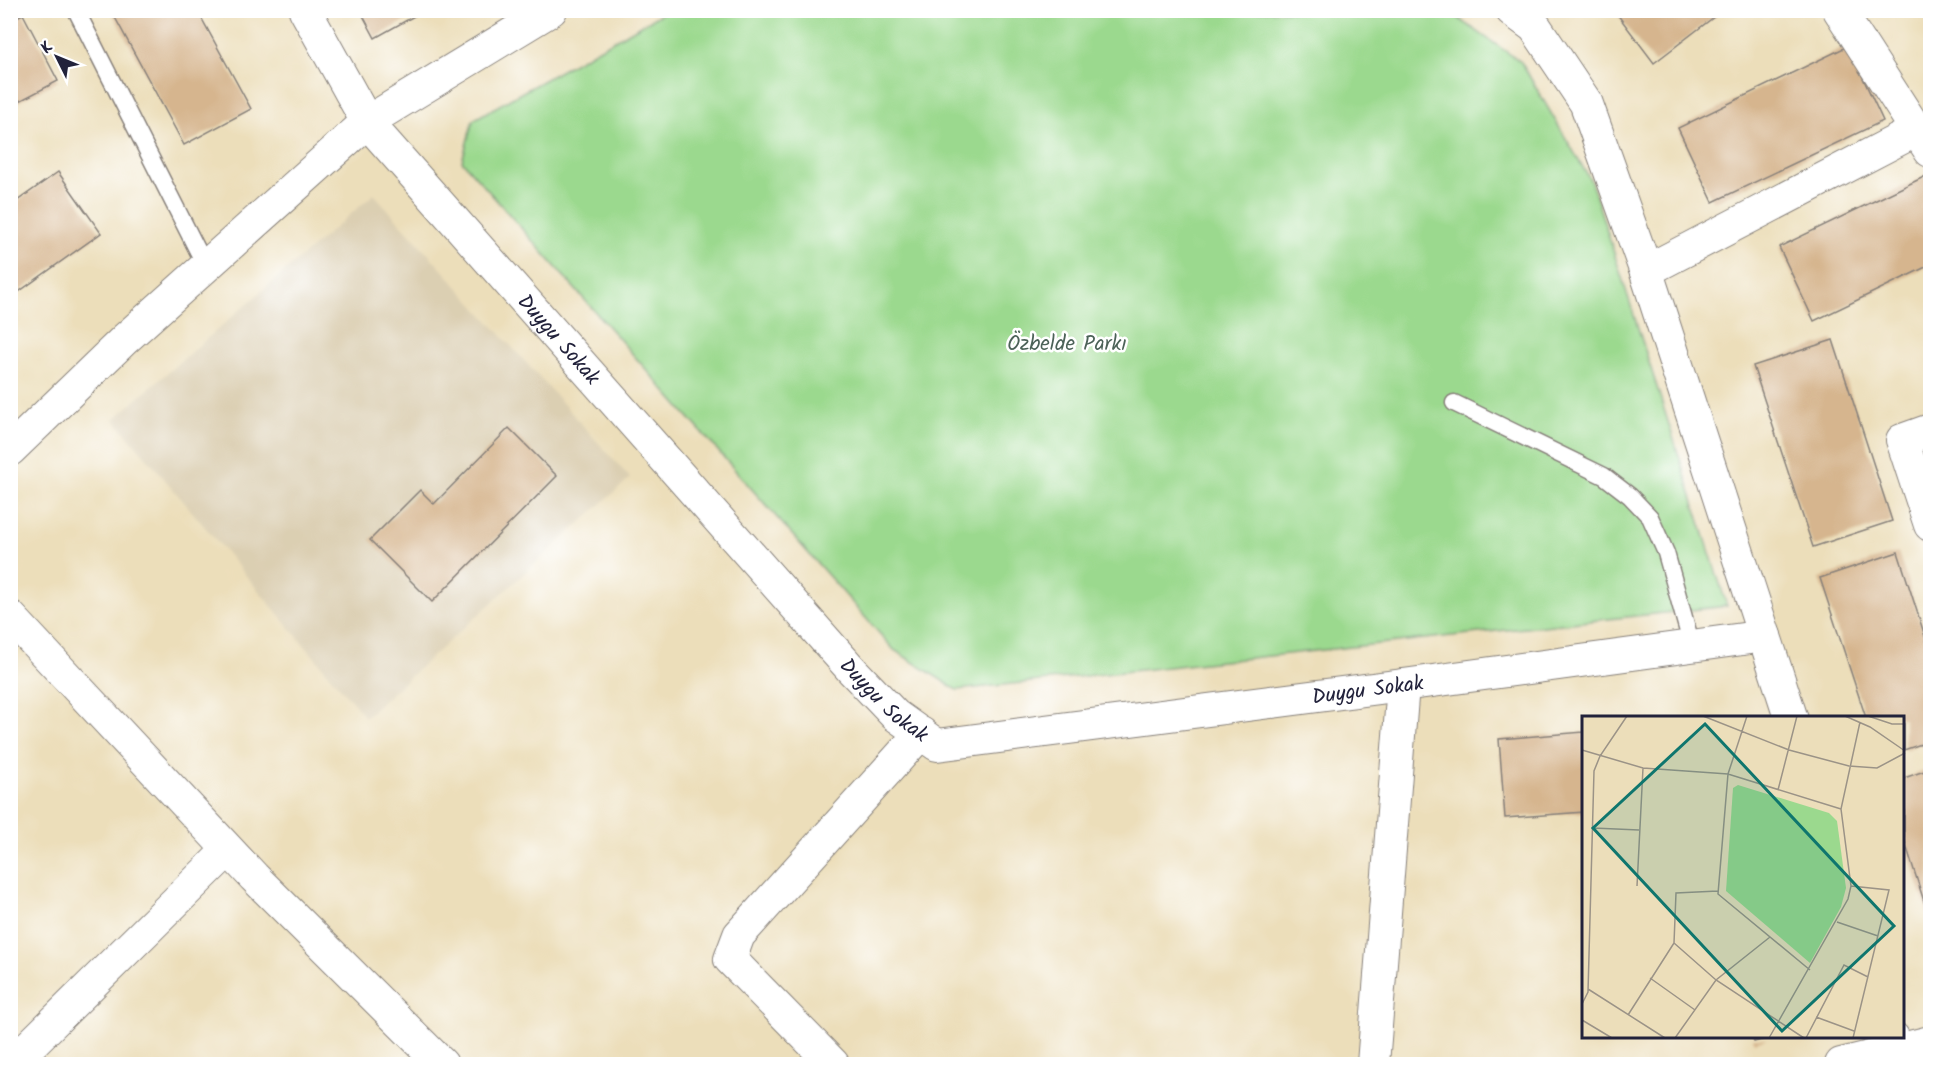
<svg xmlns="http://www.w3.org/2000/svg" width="1941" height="1075" font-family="Kalam,sans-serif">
<rect width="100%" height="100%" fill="#fff"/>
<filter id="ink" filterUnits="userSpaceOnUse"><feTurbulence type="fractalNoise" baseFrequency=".0167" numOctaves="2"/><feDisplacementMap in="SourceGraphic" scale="12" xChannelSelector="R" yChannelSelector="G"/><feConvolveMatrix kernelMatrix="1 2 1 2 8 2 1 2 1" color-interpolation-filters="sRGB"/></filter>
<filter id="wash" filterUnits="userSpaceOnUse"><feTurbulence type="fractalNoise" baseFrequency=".008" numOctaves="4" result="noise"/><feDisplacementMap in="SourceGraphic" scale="24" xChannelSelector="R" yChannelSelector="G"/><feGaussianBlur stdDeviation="1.35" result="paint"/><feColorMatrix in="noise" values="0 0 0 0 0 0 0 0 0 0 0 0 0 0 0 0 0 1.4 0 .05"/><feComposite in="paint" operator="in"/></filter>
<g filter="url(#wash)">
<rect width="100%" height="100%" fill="#ecdeba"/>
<!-- built -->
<polygon fill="#dbcfb2" points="374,194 630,478 365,717 114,419"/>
<!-- green -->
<polygon fill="#9bd98e" stroke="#5e7e64" stroke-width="1.5" points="666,11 1448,11 1521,62 1591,181 1727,606 957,690 894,650 462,161 473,120"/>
<g id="blocks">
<!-- building -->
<g fill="#d6b58e">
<polygon points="111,10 197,10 251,109 184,145"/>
<polygon points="360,10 425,10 375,38"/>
<polygon points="1614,10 1723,10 1654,63"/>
<polygon points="23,14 58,81 10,106 10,20"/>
<polygon points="1848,46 1883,121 1713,202 1678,128"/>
<polygon points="58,172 101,233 10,298 10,206"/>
<polygon points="1930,174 1930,265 1814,321 1779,247"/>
<polygon points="1833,340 1892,521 1813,547 1753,366"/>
<polygon points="509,428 557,476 432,602 370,540 420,490 434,504"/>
<polygon points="1898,552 1930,652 1930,741 1904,750 1904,718 1866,718 1820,578"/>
<polygon points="1584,732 1584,812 1505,818 1499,739"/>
<polygon points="1930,769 1930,920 1904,839 1904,778"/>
<polygon points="1752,1038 1768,1038 1754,1042"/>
</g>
</g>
</g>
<g filter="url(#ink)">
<use href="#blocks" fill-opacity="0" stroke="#87807a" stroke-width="1.5"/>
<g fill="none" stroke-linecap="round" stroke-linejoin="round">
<defs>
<g id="service">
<polyline points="76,10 206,267"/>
<polyline points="1454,403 1604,476 1630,496 1650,517 1666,553 1692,646"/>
</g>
<g id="minor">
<path id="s1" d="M305,10L367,122L851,669L895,715L937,745L1403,685L1765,636"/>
<polyline points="1839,10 1930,151"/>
<polyline points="1646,271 1917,130"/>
<polyline points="1930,430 1902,440 1930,525"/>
<polyline points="10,450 125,339 367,122 551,10"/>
<polyline points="10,616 254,877 442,1064"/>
<polyline points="11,1064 228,850"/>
<polyline points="833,1064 730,959 739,935 921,733"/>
<polyline points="1373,1064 1403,685"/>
<polyline points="1841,1064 1930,1042"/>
</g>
<g id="tertiary">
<polyline points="1512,10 1535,27 1586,103 1646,271 1791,718"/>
<polyline points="1893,1038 1900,1064"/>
</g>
</defs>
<!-- service casing -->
<use href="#service" stroke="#87807a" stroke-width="19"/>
<!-- minor casing -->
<use href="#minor" stroke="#87807a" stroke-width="34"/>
<!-- tertiary casing -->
<use href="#tertiary" stroke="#87807a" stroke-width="35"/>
<!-- service -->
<use href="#service" stroke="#fff" stroke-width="16"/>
<!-- minor -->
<use href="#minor" stroke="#fff" stroke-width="32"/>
<!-- tertiary -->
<use href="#tertiary" stroke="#fff" stroke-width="33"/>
</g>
</g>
<g text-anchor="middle" stroke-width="5" stroke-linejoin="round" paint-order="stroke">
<!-- street labels -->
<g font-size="21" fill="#22223b" stroke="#fff">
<text dy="7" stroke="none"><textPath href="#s1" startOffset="418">Duygu Sokak</textPath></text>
<text dy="7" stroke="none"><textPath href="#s1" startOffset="1408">Duygu Sokak</textPath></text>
<text dy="7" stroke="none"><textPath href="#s1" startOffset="904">Duygu Sokak</textPath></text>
</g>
<!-- park labels -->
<g font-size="21" fill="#4c6258" stroke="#fff">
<text x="1067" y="350">Özbelde Parkı</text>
</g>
</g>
<!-- overview -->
<g transform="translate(1582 716)">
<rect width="322" height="322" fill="#ecdeba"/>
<path d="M156,69L247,97L255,105L264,172L259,191L228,247L144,175L151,72Z" fill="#9bd98e"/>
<path fill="none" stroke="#9b9387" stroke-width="1.5" d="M121,0L207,34L267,50L295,52L323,37M165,0L146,58L136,178L228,254M263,0L288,11L323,35M286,0L310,8H323M0,34L61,52L146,58L259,93M196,74L215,0M11,112L57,114M55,170L61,52M269,170L307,174L271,322M136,175L94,177L92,227L134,264L222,322M255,206L296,220M68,262L113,294M6,273L83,322M0,288L6,276L12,55L18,40L45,0M46,299L92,227M234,301L272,315M0,304L30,322M93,322L134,264L188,221M187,322L266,183L269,170L259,93L278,6M224,322L262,249L286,261"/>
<path fill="#0f766e" fill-opacity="0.15" stroke="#0f766e" stroke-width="3" d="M123,8L312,210L200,315L11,112Z"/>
<rect width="322" height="322" fill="none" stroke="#22223b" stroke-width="3"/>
</g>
<!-- margin -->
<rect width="1941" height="1075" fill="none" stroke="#fff" stroke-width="36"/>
<!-- north arrow -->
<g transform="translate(57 57) rotate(313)" stroke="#ffffff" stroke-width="4.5" paint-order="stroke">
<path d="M0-4.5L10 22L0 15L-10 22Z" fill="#22223b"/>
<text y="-9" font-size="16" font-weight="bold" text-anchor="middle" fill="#22223b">K</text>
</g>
</svg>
